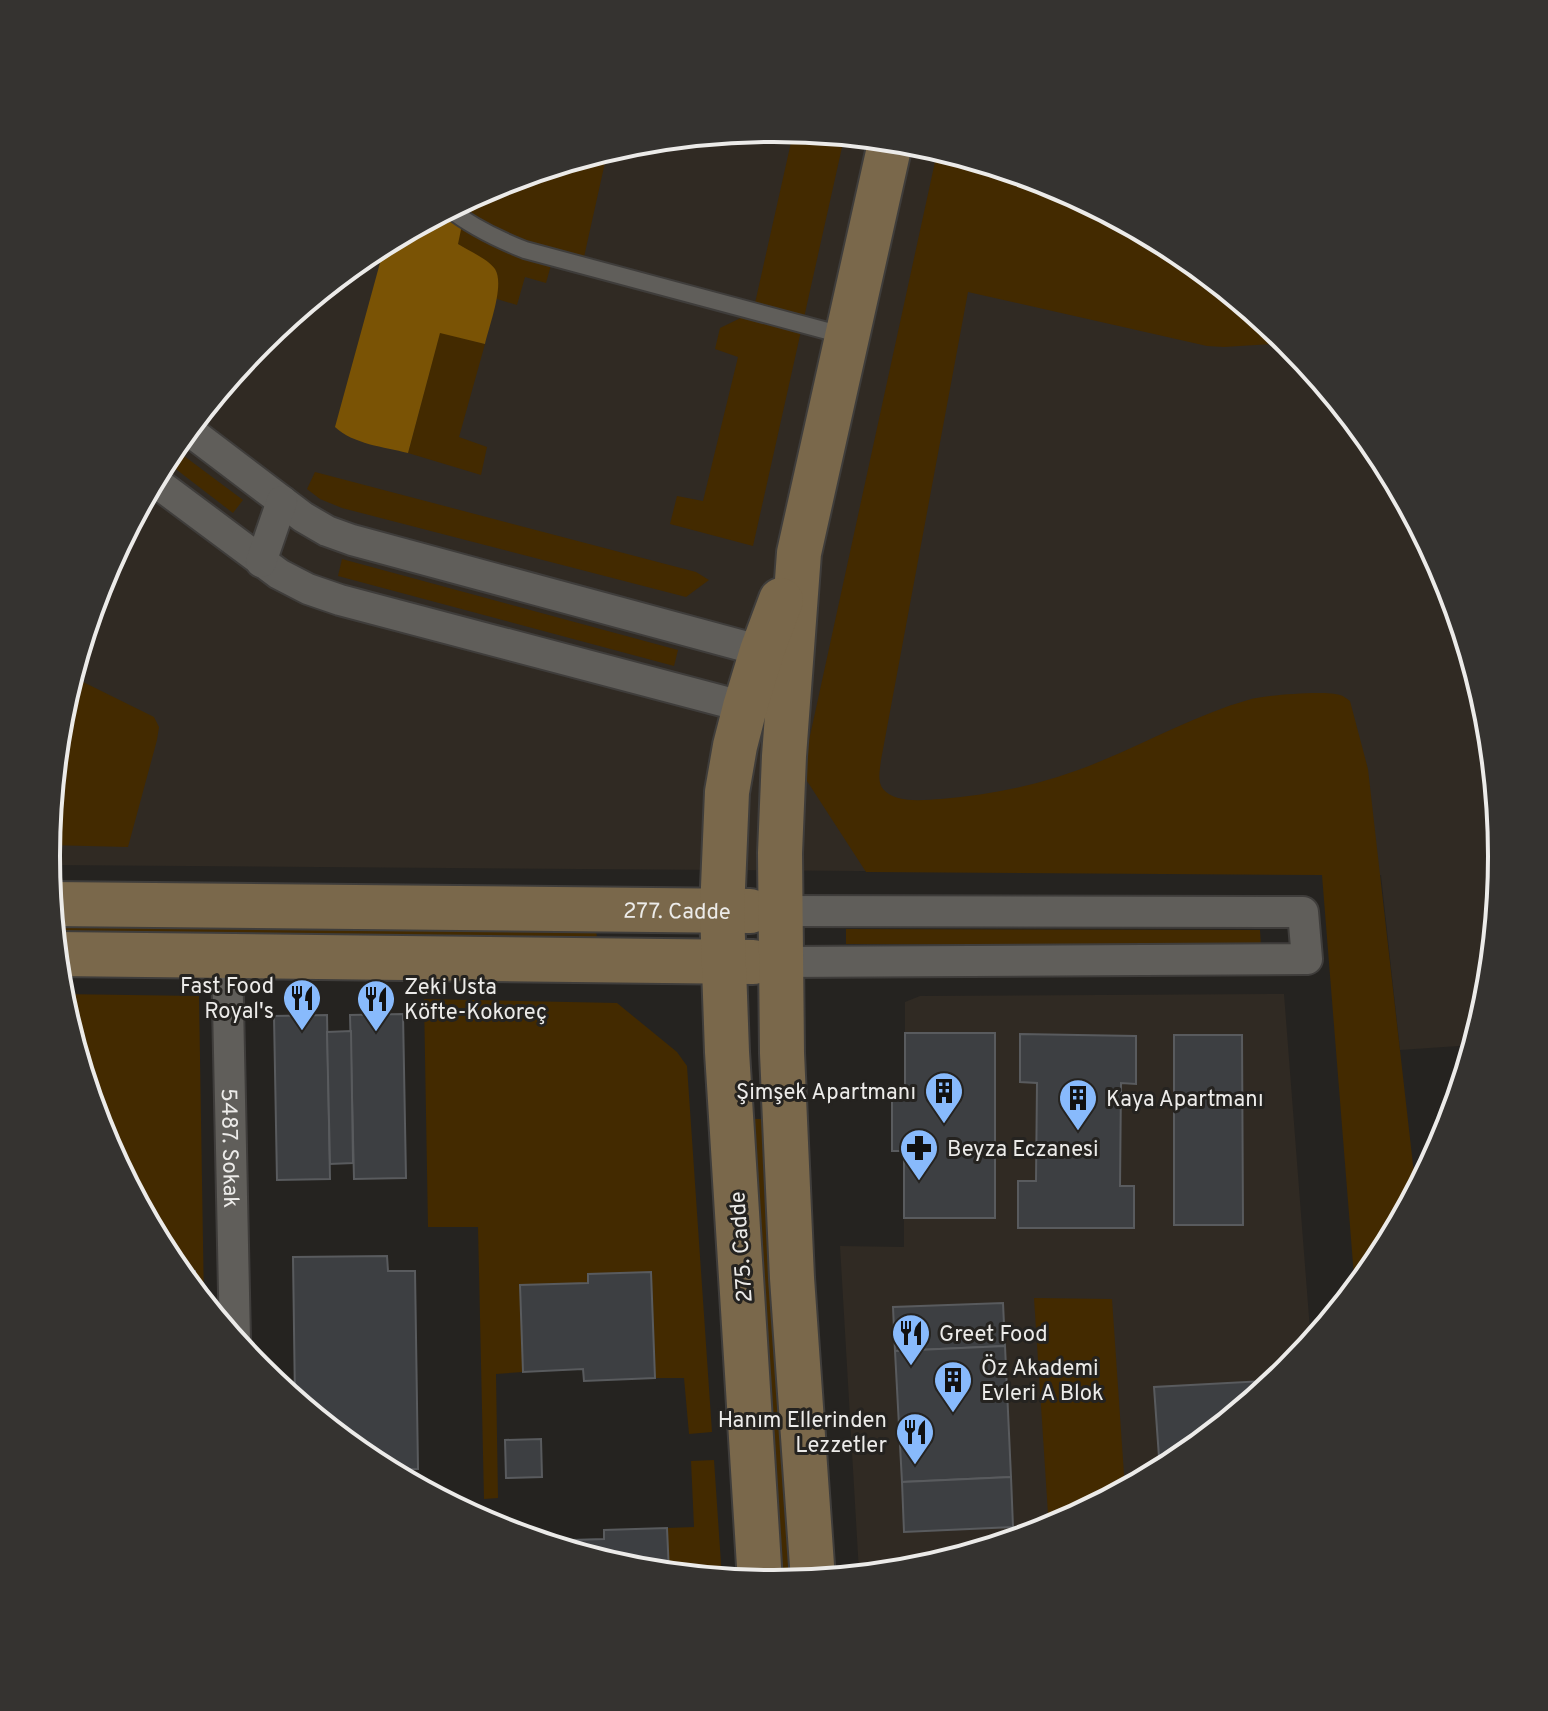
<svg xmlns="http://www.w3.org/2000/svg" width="1548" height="1711" font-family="Overpass,sans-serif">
<rect width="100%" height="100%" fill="#252320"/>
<!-- built -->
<g fill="#302a23">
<polygon points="774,128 916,142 1053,183 1179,250 1289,341 1380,451 1447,577 1488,714 1502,856 1488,998 1473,1045 1400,1050 1381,875 47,865 46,855 60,713 102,576 169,451 260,340 370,250 496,183 632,141"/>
<polygon points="1284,994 1311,1343 1288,1371 1178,1461 1052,1528 922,1568 859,1572 840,1246 904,1247 904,1151 892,1151 892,1099 905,1098 905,1002 920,996"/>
</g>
<!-- green -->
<g fill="#432a00">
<polygon points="794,129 845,134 753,546 670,524 677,496 703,501 738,357 715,349 720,328 753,312"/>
<path d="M938,148L1053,183L1179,250L1280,333L1273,344L1224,347L1207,346L968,292L881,760C880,769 877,782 883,789C895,804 925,800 941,799C998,794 1049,783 1101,761C1150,741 1198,714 1248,700C1264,695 1326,690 1340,695C1344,696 1347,699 1350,701L1368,769L1416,1191L1379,1260L1355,1289L1322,875L866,872L807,781L803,768Z"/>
<polygon points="608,149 582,266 553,258 546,283 525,277 517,305 497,299 497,273 492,266 458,244 448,208 496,183"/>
<polygon points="440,332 485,344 459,437 487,447 481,475 408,453"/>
<polygon points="172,447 243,500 233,513 164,460"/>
<polygon points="315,472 696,572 709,580 686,597 342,508 320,499 307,489"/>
<polygon points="342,559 678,650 674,666 338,576"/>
<polygon points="71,676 154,717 159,727 157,740 128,847 47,845 60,713"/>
<polygon points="52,920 596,926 597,942 54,935"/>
<polygon points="846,929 1260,930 1261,946 846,944"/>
<polygon points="60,994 199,996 204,1303 168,1260 101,1134"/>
<polygon points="424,999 617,1003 677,1052 687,1066 712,1432 689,1434 684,1378 655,1378 651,1272 589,1274 588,1283 520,1286 523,1372 496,1374 498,1498 484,1499 478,1227 428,1227"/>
<polygon points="749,1119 765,1119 797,1581 780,1583"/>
<polygon points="1034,1298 1112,1299 1125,1489 1049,1529"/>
<polygon points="714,1460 722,1578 669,1573 667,1528 694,1527 691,1461"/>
</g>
<!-- forest -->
<path fill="#7a5305" d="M448,208L463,220L458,244C469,251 488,259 495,269C505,285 489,326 485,344L440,333L408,453C384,447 353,444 335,427L386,241Z"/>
<!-- building -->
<g fill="#3d3f42" stroke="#595b5e" stroke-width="2">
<polygon points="403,1014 406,1178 354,1179 350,1015"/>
<polygon points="327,1015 330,1179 277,1180 274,1016"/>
<polygon points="351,1031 353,1163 330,1164 327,1032"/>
<polygon points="905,1033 995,1033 995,1218 904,1218 904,1151 892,1151 892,1099 905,1099"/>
<polygon points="1020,1034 1136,1036 1136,1084 1121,1083 1120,1186 1134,1186 1134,1228 1018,1228 1018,1181 1036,1181 1037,1083 1020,1082"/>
<polygon points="1174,1035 1242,1035 1243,1225 1174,1225"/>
<polygon points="387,1256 388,1271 415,1271 418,1469 386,1470 369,1461 295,1400 293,1257"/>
<polygon points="195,1271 195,1293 183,1277 183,1272"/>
<polygon points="651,1272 655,1378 584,1381 583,1369 523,1372 520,1285 588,1283 588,1274"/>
<polygon points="1003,1303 1005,1346 895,1351 893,1307"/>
<polygon points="1005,1346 1011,1477 902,1482 895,1351"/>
<polygon points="1264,1381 1264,1390 1178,1461 1160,1471 1154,1387"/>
<polygon points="541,1439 542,1477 506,1478 505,1440"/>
<polygon points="1011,1477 1013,1527 904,1532 902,1482"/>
<polygon points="667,1528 669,1573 632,1569 538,1541 604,1539 604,1530"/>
</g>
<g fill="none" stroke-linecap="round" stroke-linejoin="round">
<defs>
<path id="lane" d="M448,208C472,227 497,239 525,250L846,336"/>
<g id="street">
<polyline points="187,429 303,517 327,531 352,540 762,651"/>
<polyline points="153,480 279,574 308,589 340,600 745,707"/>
<polyline points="261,562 282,501"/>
<polyline points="781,911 1303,912 1307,959 781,962"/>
<path id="s1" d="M227,956L235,1341"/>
</g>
<g id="secondary">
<path id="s2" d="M51,904L750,911"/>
<polyline points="56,954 753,962"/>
<polyline points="813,1580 792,1278 782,1053 780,853 784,756 799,553 891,139"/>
<polyline points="760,1582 727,1052 722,911 727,792 735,746 745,707 762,651 781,600"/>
</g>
</defs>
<!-- lane casing -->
<use href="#lane" stroke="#3f3d3b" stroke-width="20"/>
<!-- street casing -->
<use href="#street" stroke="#3f3d3b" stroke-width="34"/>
<!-- secondary casing -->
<use href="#secondary" stroke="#3f3d3b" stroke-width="48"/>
<!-- lane -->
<use href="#lane" stroke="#605e5a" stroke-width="16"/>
<!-- street -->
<use href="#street" stroke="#605e5a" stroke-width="30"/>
<!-- secondary -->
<use href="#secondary" stroke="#7a684b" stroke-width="44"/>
</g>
<!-- icons -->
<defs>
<symbol id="restaurant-pin" viewBox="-11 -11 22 30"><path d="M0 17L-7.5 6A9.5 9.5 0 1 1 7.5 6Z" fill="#88bafc" stroke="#252320"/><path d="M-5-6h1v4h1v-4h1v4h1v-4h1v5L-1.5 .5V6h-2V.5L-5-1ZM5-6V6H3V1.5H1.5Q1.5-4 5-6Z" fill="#111"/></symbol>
<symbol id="building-pin" viewBox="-11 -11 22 30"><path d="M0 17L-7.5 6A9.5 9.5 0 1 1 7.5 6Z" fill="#88bafc" stroke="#252320"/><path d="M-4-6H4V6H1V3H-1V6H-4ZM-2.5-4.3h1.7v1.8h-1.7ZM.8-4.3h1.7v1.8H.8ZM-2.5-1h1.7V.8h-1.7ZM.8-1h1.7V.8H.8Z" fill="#111"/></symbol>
<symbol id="pharmacy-pin" viewBox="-11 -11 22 30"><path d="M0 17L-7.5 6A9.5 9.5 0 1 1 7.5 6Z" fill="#88bafc" stroke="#252320"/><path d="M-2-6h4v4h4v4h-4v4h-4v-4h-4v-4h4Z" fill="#111"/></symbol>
</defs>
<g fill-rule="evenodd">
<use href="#restaurant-pin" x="280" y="976" width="44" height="60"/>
<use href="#restaurant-pin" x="354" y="977" width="44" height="60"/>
<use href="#building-pin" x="922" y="1069" width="44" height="60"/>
<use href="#building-pin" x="1056" y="1076" width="44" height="60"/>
<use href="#pharmacy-pin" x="897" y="1126" width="44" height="60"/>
<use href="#restaurant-pin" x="889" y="1311" width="44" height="60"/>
<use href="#building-pin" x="931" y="1358" width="44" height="60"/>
<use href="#restaurant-pin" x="893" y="1410" width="44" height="60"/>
</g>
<g text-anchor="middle" stroke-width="6" stroke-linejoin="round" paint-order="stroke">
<!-- street labels -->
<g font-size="22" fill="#ecebe9" stroke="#252320">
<text dy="8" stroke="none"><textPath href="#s2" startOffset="626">277. Cadde</textPath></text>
<text dy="8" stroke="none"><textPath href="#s1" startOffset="192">5487. Sokak</textPath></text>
<text transform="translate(740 1247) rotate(-94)" y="8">275. Cadde</text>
</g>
<!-- poi labels -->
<g font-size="22" fill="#ecebe9" stroke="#252320" text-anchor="start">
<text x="274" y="993" text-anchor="end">Fast Food<tspan x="274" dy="25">Royal's</tspan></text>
<text x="404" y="994">Zeki Usta<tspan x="404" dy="25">Köfte-Kokoreç</tspan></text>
<text x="916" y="1099" text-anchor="end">Şimşek Apartmanı</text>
<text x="1106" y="1106">Kaya Apartmanı</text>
<text x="947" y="1156">Beyza Eczanesi</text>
<text x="939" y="1341">Greet Food</text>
<text x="981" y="1375">Öz Akademi<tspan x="981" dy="25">Evleri A Blok</tspan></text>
<text x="887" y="1427" text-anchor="end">Hanım Ellerinden<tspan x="887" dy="25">Lezzetler</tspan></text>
</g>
</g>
<!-- crop -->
<path d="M0 0H1548V1711H0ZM60 856a714 714 0 1 1 1428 0a714 714 0 1 1-1428 0Z" fill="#353330" fill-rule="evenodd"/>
<path fill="none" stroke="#ecebe9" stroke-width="4" d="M60 856a714 714 0 1 1 1428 0a714 714 0 1 1-1428 0Z"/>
</svg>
